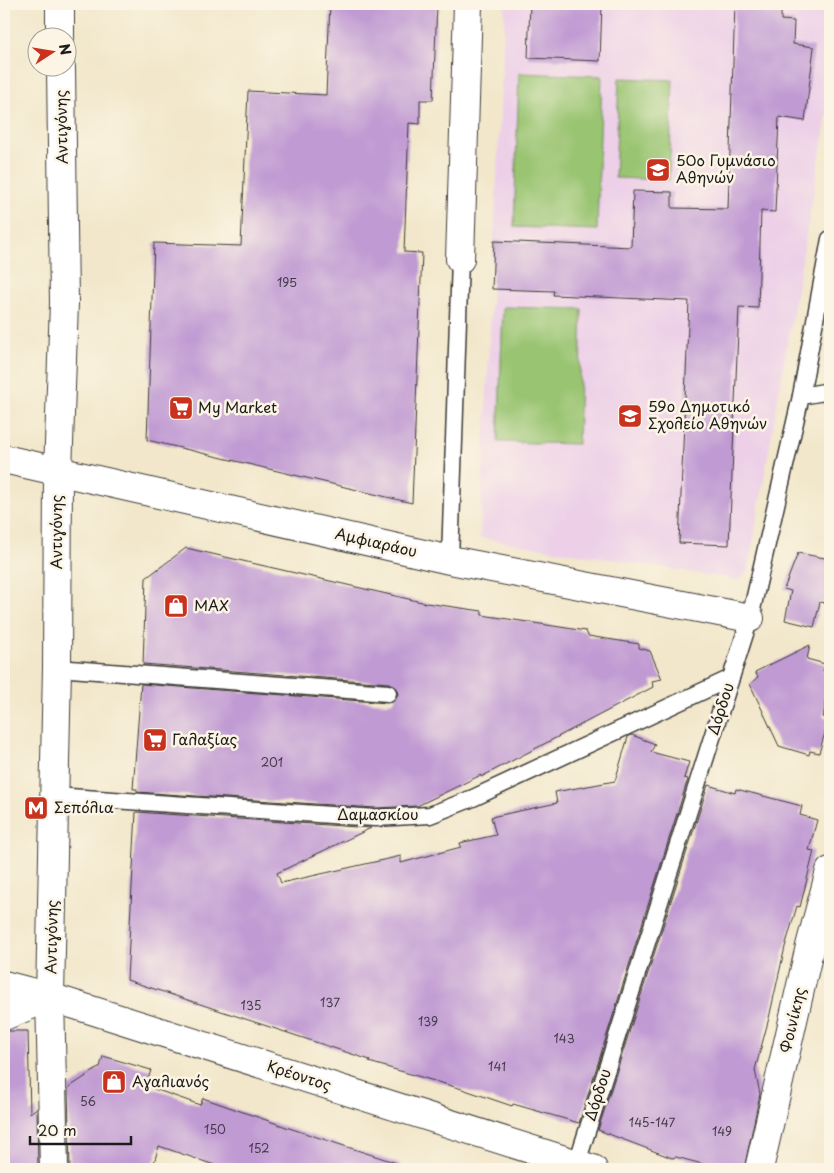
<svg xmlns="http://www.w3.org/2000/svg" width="834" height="1173" font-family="'Playpen Sans',sans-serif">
<rect width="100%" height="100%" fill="#fcf5e5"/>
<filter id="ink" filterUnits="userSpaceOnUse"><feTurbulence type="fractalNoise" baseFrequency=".02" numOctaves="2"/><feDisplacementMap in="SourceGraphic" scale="10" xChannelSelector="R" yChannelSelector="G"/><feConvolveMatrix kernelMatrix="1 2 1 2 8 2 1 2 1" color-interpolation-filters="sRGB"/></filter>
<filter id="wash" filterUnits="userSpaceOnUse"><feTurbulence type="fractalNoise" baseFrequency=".0096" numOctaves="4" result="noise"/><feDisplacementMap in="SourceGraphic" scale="20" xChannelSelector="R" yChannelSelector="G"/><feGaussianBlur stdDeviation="1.12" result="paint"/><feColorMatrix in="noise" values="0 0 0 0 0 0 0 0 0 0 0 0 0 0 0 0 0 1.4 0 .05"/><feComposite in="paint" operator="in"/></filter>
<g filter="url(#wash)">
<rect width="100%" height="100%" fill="#f2e7cb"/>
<!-- built -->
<polygon fill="#edd0e8" points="505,4 830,4 830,98 748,571 738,580 480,538"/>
<!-- green -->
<g fill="#99c471" stroke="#5a7046">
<polygon points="519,73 602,76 597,230 514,227"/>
<polygon points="619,78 673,80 669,180 615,178"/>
<polygon points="503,307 582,309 578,444 498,442"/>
</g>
<g id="blocks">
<!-- building -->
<g fill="#c09ad3">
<polygon points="330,4 437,4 433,100 420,100 420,124 409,123 404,252 422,253 412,503 147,440 154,243 241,246 248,91 326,95"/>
<polygon points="530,4 602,4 600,61 528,58"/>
<polygon points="735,4 781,4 781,20 794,21 793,44 814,47 805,121 779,117 775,212 761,211 758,308 739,307 729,545 679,543 689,301 553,295 554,291 492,289 494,241 631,247 633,191 672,192 672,208 728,209"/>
<polygon points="186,548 426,603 482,611 482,615 586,631 588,636 639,644 639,648 650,651 662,679 652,681 653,687 481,777 481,775 417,806 375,808 137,792 137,789 133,789 141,684 387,703 393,702 398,694 397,688 389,683 143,664 146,578"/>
<polygon points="798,553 830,559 830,604 820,602 814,627 785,620 791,591 784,589"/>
<polygon points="810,645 807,659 825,664 823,671 830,672 830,681 823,717 829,719 819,753 810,751 809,755 779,746 750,684 758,677 755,672"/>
<polygon points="632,735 655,744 651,752 689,762 684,778 688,779 579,1123 513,1104 512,1106 462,1089 369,1062 370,1060 127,980 136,812 371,828 277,873 281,883 401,856 401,863 461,847 460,843 496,835 491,817 557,803 555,792 615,781 628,737"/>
<polygon points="708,785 735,793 736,789 802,806 800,815 817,820 809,850 814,851 800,907 797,906 785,947 769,1018 755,1070 760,1094 744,1169 721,1169 676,1157 672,1158 598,1130"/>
<polygon points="4,1031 28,1031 30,1113 37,1108 38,1169 4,1169"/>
<polygon points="103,1056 151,1070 146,1086 200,1105 203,1098 292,1129 400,1164 399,1169 226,1169 159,1146 152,1169 70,1169 68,1088 100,1067"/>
</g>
</g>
</g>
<g filter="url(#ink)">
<use href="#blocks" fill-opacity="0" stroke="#3c3a36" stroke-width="1"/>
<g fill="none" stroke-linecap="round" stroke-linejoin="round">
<defs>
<g id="lane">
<polyline points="801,396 830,391"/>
<polyline points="450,560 460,259"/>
<polyline points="57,668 388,693"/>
<polyline points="55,796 375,818 430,815 473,798 731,678"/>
<polyline points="575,1169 750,618 801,396 830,239"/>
</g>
<g id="street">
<polyline points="60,4 60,38"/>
<polyline points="460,259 468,4"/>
<polyline points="4,459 450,560 750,618"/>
<polyline points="4,985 50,997 593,1169"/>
<polyline points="4,1016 50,997"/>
<polyline points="54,1169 50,997 57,668 58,471 64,303 61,68"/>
<polyline points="759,1169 810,946 830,871"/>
</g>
</defs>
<!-- lane casing -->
<use href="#lane" stroke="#3c3a36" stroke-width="19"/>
<!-- street casing -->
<use href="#street" stroke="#3c3a36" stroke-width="30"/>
<!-- lane -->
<use href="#lane" stroke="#fff" stroke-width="16"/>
<!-- street -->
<use href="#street" stroke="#fff" stroke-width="28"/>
</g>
</g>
<!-- icons -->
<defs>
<symbol id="school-square" viewBox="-11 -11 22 22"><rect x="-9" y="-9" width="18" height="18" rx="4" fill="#c8321e" stroke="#fcf5e5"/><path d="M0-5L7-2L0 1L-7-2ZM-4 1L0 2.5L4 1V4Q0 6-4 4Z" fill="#fff"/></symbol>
<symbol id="supermarket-square" viewBox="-11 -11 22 22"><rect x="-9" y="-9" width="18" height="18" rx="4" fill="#c8321e" stroke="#fcf5e5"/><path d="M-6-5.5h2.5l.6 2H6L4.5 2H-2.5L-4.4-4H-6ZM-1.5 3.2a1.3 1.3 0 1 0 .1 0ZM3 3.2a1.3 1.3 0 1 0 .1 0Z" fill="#fff"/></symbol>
<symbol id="shop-square" viewBox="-11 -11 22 22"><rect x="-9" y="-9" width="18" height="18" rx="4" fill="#c8321e" stroke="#fcf5e5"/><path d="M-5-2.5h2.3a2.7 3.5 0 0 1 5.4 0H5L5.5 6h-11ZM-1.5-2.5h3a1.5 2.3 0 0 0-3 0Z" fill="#fff"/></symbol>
<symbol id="metro-square" viewBox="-11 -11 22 22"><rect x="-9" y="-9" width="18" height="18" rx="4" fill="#c8321e" stroke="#fcf5e5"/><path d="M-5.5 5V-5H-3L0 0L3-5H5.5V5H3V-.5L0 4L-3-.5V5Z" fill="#fff"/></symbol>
</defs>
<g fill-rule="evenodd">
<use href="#school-square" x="644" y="156" width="28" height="28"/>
<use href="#supermarket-square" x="167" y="394" width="28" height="28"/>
<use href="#school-square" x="616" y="402" width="28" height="28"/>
<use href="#shop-square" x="162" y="592" width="28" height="28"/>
<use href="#supermarket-square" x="141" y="726" width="28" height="28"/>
<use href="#metro-square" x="22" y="794" width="28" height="28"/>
<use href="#shop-square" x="100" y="1068" width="28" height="28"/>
</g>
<g text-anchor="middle" stroke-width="5" stroke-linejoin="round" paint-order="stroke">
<!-- number labels -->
<g font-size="12" fill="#453c4a">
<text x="287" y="287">195</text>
<text x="272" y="767">201</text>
<text x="330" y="1007">137</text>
<text x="251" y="1010">135</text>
<text x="428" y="1026">139</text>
<text x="564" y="1043">143</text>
<text x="497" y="1071">141</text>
<text x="88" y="1106">56</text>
<text x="652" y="1127">145-147</text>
<text x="215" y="1134">150</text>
<text x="722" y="1136">149</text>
<text x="259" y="1153">152</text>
</g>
<!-- street labels -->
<g font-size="15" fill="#1c1c1c" stroke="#fcf5e5">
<text transform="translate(62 127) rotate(-91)" y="5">Αντιγόνης</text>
<text transform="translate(57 532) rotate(-90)" y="5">Αντιγόνης</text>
<text transform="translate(376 543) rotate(13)" y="5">Αμφιαράου</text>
<text transform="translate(721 709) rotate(-72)" y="5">Δόρδου</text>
<text x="378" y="820">Δαμασκίου</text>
<text transform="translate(52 937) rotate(-89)" y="5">Αντιγόνης</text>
<text transform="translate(793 1020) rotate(-77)" y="5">Φοινίκης</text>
<text transform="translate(299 1076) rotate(18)" y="5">Κρέοντος</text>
<text transform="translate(598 1095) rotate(-72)" y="5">Δόρδου</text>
</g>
<!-- poi labels -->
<g font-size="15" fill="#1c1c1c" stroke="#fcf5e5" text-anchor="start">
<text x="676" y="166">50ο Γυμνάσιο<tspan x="676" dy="17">Αθηνών</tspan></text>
<text x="648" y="412">59ο Δημοτικό<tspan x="648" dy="17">Σχολείο Αθηνών</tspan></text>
<text x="198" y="413">My Market</text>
<text x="194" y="611">MAX</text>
<text x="172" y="745">Γαλαξίας</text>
<text x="54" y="813">Σεπόλια</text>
<text x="132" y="1087">Αγαλιανός</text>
</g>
</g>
<!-- margin -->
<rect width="834" height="1173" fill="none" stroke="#fcf5e5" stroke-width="20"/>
<!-- north arrow -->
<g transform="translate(52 52) rotate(78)"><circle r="24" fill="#fcf5e5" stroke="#a29e95"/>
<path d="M0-4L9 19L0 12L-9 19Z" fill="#c8321e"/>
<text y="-8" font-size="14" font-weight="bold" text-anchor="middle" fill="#1c1c1c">N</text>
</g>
<!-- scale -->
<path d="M30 1136v8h101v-8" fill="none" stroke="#1c1c1c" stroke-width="2.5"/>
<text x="38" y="1136" font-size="15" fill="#1c1c1c" stroke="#fcf5e5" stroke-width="4" paint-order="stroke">20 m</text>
</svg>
